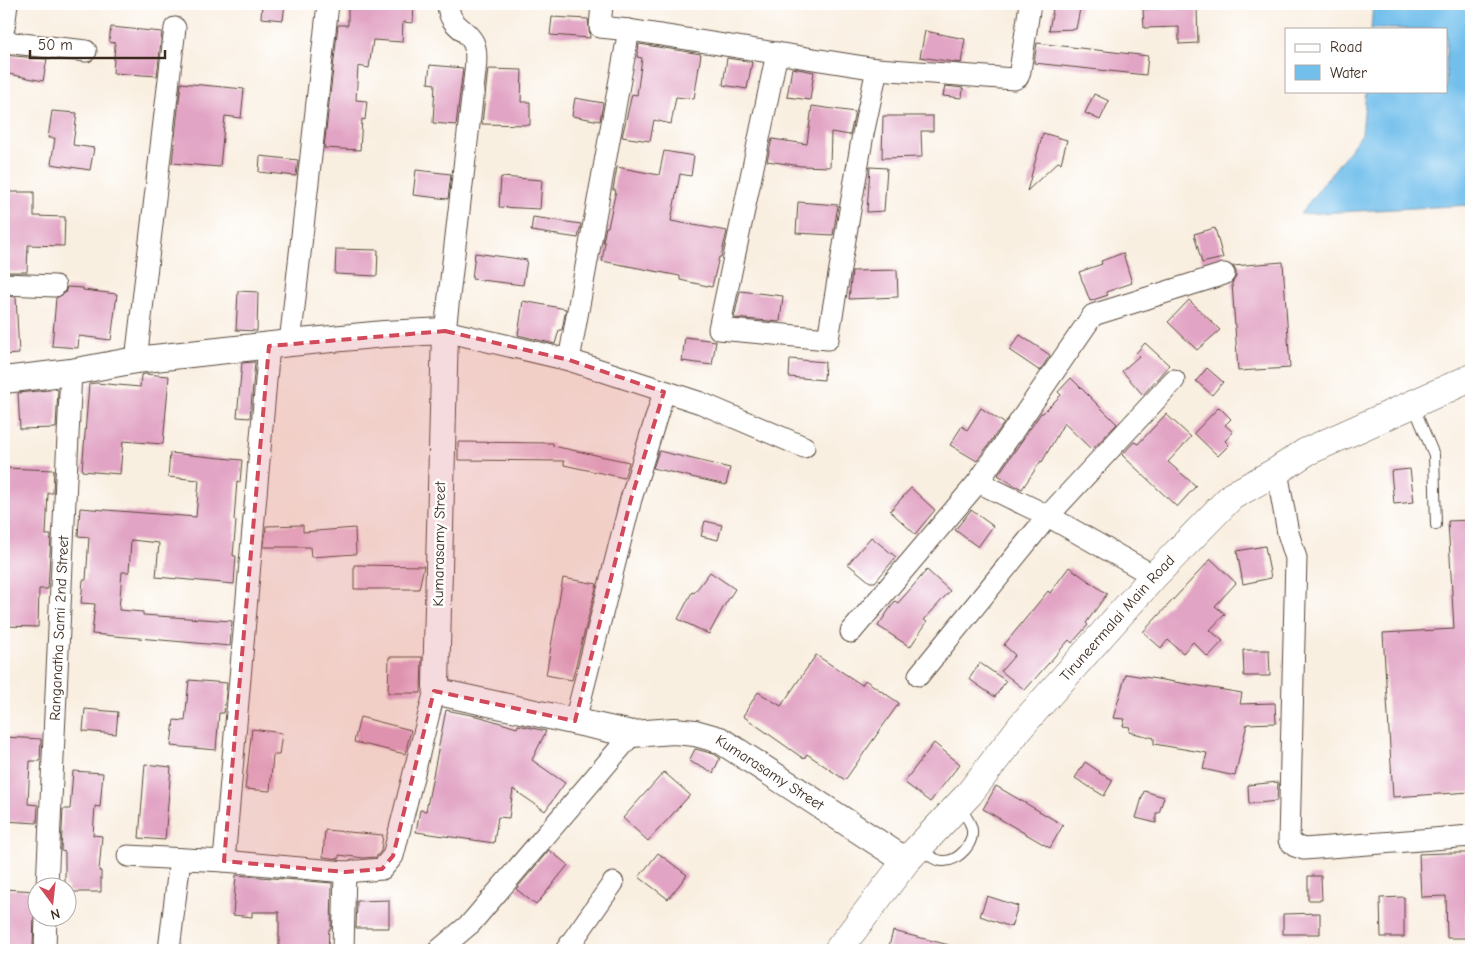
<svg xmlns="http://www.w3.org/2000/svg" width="1475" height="954" font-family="'Comic Neue',sans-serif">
<rect width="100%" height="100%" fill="#fff"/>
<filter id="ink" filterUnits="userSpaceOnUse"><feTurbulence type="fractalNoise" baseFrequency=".02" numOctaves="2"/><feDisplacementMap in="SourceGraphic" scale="10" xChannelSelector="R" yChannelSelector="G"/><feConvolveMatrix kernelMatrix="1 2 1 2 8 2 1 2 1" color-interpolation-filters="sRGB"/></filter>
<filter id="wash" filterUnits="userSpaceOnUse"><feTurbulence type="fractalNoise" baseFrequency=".0096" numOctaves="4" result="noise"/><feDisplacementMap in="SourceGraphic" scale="20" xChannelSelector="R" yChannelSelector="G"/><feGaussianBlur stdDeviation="1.12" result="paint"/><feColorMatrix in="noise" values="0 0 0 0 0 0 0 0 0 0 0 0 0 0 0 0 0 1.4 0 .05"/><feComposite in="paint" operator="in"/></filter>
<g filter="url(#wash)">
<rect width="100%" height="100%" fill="#f9efe1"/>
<!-- water -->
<polygon fill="#72bfec" stroke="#567485" points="1373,4 1471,4 1471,205 1300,214 1362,134 1366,91 1446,91 1446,29 1371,29"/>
<g id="blocks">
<!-- building -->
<g fill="#e2a4c4">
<polygon points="262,4 285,4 283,20 261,18"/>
<polygon points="348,4 414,4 413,23 403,22 402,42 373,40 369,68 358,66 356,100 367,101 365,120 362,119 360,150 324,148 338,25 348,25"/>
<polygon points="1054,4 1081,4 1076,29 1049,30"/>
<polygon points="1197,8 1198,43 1179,44 1179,27 1144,28 1143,9"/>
<polygon points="552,17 588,19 590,38 550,35"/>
<polygon points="111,27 162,32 157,76 113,73 115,43 109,42"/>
<polygon points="925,31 965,39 961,63 920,57"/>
<polygon points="1037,43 1148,56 1146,75 1034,63"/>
<polygon points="639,44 701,54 694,99 676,97 671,124 654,120 650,141 622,137 632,94 637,95 642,58 637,57"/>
<polygon points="4,55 47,59 43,81 4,73"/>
<polygon points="727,58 752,62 747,89 723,85"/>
<polygon points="430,65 463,68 456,125 433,123 435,84 428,83"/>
<polygon points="792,68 814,72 810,100 787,97"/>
<polygon points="488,69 522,70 521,102 530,102 530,125 482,124"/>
<polygon points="181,83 244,89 241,118 225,116 220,167 172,163"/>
<polygon points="945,86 963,88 962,98 943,96"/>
<polygon points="1094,94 1109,101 1100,120 1085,113"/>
<polygon points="575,98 603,103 600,121 572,116"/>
<polygon points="812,106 855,112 850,135 831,132 830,167 801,166 767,161 772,139 807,144"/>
<polygon points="52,111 77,113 73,145 94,148 90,170 51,164 55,138 48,138"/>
<polygon points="883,116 933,116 933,131 921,131 922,157 882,158"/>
<polygon points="1043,133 1067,140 1061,163 1058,162 1027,191"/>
<polygon points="664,151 694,156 691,176 680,174 671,221 727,231 721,257 719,257 712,287 680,280 680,276 602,261 605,242 603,242 606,227 608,227 616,190 613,190 617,167 659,175"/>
<polygon points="260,156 298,160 296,176 259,172"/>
<polygon points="870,167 887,168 884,211 867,212"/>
<polygon points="416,170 451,174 448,199 413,195"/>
<polygon points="501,177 542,180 540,209 499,207"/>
<polygon points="4,192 34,192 34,216 65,217 64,246 28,245 27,272 4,272"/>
<polygon points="798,202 838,205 833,235 796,233"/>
<polygon points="533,217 581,224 578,238 531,231"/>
<polygon points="1215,228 1223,258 1202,263 1194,234"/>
<polygon points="336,249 378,250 377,276 335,274"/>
<polygon points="475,253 527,260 523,285 472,279"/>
<polygon points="1123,253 1132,283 1106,292 1108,295 1090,301 1079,272 1102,264 1101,261"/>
<polygon points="1283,262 1290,368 1238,371 1232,283 1236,277 1236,271 1233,266"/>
<polygon points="897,270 898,297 849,299 852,271"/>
<polygon points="67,287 83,288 83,290 117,294 111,340 79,336 78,348 52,346 56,298 65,293"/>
<polygon points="238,291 258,292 257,331 236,330"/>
<polygon points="740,291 783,296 780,322 734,318"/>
<polygon points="4,296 16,297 19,354 4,355"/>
<polygon points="1189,300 1220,330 1197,350 1168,322"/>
<polygon points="523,301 566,309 562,330 559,330 555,344 518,335"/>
<polygon points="1020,335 1050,355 1040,371 1009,350"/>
<polygon points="685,337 716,341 712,365 682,361"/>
<polygon points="1145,343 1169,365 1143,395 1122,371 1139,356 1136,353"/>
<polygon points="790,359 825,362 824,380 789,377"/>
<polygon points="253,362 255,362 250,418 237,417 242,363"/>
<polygon points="1207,368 1223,382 1212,395 1196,381"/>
<polygon points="145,374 169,376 163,444 123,441 120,474 82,471 89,384 96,383 140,387 141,375"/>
<polygon points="1071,378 1117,424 1092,450 1064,423 1042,462 1041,461 1022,489 1014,485 998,475 1041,413 1043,413 1061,395 1058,392"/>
<polygon points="58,389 56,428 20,429 18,393"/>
<polygon points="1219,407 1231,419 1225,425 1233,432 1225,441 1229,445 1218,456 1194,433"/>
<polygon points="981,408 1004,423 977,461 950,445 962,426 967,430"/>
<polygon points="1166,414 1191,437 1168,462 1196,486 1177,507 1122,455 1134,442 1138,444"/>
<polygon points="458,442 553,443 553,446 629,462 624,478 564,465 564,461 458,460"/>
<polygon points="659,451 730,468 726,485 653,468"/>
<polygon points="170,453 242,460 240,482 237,481 234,520 236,521 233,556 236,556 234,584 156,577 159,543 131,540 129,572 122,572 119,610 143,612 143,615 232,621 230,646 92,634 95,604 81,603 83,580 86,580 89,537 78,536 80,508 196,517 199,480 168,477"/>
<polygon points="4,468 54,470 53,493 48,493 46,535 51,535 48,589 39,589 38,627 4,626"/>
<polygon points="1410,469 1414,502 1394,504 1391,471"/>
<polygon points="911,488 935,510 915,534 890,511"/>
<polygon points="971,510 993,526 978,547 955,530"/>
<polygon points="1471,520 1471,792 1393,797 1383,633 1454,629 1448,521"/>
<polygon points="705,521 722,525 718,540 701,536"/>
<polygon points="303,525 303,532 355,528 356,554 311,557 310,547 264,547 266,526"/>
<polygon points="871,537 896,557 875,582 870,582 848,564"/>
<polygon points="1265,546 1271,578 1243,584 1237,551"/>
<polygon points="1211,559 1236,583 1215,606 1225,614 1210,630 1223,641 1208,657 1193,642 1183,653 1168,640 1161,648 1143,632"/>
<polygon points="354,565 424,566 419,589 354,589"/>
<polygon points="1069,567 1107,594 1086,623 1088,625 1072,643 1069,640 1025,690 1001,671 1015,655 1004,645 1048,591 1050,593"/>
<polygon points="927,570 950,591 924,620 927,622 910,647 878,626 895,601 898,603"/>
<polygon points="710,572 735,589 724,606 709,634 678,619 692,592 694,593"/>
<polygon points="563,578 597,584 572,680 546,675"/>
<polygon points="1243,650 1269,650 1270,676 1244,676"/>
<polygon points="816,655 862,685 865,680 899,703 845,780 807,754 804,759 743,716 758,692 781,706"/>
<polygon points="389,657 422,657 421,693 388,693"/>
<polygon points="980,663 1006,681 995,697 969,679"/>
<polygon points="1126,674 1242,693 1240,704 1275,703 1276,723 1247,724 1235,776 1203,769 1207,753 1154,744 1154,738 1129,732 1130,727 1123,726 1125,719 1113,718"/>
<polygon points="189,680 227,683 224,713 219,713 216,750 171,746 174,720 185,721"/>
<polygon points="85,709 118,712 116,734 83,731"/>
<polygon points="446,710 481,717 517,728 518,725 546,731 532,760 565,783 545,811 513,789 509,818 498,817 494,843 416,832 420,810 426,811"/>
<polygon points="360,717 411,730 405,754 354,742"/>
<polygon points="252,729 282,733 279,755 273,755 270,791 245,789"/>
<polygon points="4,737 41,739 40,761 30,761 28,804 38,805 37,823 4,821"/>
<polygon points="934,743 960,764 930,802 904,782"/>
<polygon points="695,749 714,754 720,758 713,773 689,761"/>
<polygon points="1085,762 1100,772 1099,773 1113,780 1104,796 1075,778"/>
<polygon points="145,764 171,767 165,840 139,838"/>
<polygon points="73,771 103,773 100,807 95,806 93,835 102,836 99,871 101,871 101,892 68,892 68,886 65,886 65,852 61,851 63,809 70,809"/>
<polygon points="664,772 690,795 648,841 623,818"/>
<polygon points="1278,782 1277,801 1249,804 1248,785"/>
<polygon points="996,786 1063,825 1050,848 983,809"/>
<polygon points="1144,791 1164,797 1159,813 1156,813 1156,823 1136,818"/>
<polygon points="325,830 383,835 381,851 376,857 364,858 339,855 339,859 323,857"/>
<polygon points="549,850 568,865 536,905 516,889"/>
<polygon points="658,853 687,875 668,899 639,877"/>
<polygon points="1444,853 1471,853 1471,891 1465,892 1466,938 1447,938 1446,896 1421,897 1419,854"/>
<polygon points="236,875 332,883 331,929 329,929 328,950 279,950 279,912 252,912 252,917 233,915"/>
<polygon points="1308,876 1321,876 1322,900 1308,900"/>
<polygon points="4,889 36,891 38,894 38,907 34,916 33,950 4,950"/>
<polygon points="987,896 1018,906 1011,927 980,916"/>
<polygon points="1404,897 1404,937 1381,937 1380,898"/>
<polygon points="389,900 389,928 356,928 357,901"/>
<polygon points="1320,913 1320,934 1283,934 1283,914"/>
<polygon points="893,931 949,945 948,950 888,950"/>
</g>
</g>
</g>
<g filter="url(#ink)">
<use href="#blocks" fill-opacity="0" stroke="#58483b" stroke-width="1"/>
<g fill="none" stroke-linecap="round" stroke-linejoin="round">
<defs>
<g id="service">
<polyline points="1413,405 1434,455 1436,525"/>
<path d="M919,848C926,853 934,861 943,861C958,862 977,842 971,826C969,819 963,812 958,806"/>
</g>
<g id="minor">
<path d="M448,4C449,27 464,26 473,42C479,53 474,77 473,90L445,331L569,360L701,403L804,447"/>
<polyline points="602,4 600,27 629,30 877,69 1014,79 1018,77 1020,71 1030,4"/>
<polyline points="4,28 7,4"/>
<polyline points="4,42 86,51"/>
<polyline points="777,53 719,329 828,339 863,134 877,69"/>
<polyline points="4,284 55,286"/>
<polyline points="290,343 328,4"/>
<polyline points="136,360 175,28"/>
<polyline points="569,360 629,30"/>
<polyline points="1277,471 1288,533 1296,558 1289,840 1295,846 1304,849 1471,836"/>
<polyline points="978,482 1048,516 1154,576"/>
<polyline points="851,632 978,482 1093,315 1224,274"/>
<polyline points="919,675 1048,516 1174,380"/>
<polyline points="575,721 631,499 664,392"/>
<polyline points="128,856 224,861 345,872 382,869 393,856 436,686"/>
<polyline points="224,861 269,346"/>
<path id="s1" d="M47,886L71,372"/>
<polyline points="45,950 46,916"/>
<polyline points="169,950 180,859"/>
<polyline points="343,950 345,872"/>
<polyline points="439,950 471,923 632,734"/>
<polyline points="566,950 613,883"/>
</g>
<g id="tertiary">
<path id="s2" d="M4,380L71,372L136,360L290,343L384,334L445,331L436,686L443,693L632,734L674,731L695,733L720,740L906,861"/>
</g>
<g id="secondary">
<path id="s3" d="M838,950L906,861L969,794L1022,725L1154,576L1232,496L1277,471L1306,452L1471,378"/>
</g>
</defs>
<!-- service casing -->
<use href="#service" stroke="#58483b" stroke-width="12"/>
<!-- minor casing -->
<use href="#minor" stroke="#58483b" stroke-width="23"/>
<!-- tertiary casing -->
<use href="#tertiary" stroke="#58483b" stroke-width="28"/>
<!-- secondary casing -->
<use href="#secondary" stroke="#58483b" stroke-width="29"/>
<!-- service -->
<use href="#service" stroke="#fff" stroke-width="10"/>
<!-- minor -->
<use href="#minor" stroke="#fff" stroke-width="21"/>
<!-- tertiary -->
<use href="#tertiary" stroke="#fff" stroke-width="26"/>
<!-- secondary -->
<use href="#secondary" stroke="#fff" stroke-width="28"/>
</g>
</g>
<!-- marked area -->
<path fill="#d1495b" fill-opacity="0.2" stroke="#d1495b" stroke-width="4" stroke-dasharray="10 6" stroke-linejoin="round" d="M445,331L569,360L664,392L631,499L575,721L434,691L393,856L382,869L345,872L224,861L269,346Z"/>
<g text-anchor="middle" stroke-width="5" stroke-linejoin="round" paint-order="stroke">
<!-- street labels -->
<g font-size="15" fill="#3b2a1e" stroke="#fff">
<text transform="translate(439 544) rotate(-89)" y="5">Kumarasamy Street</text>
<text dy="5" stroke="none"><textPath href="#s3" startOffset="434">Tiruneermalai Main Road</textPath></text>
<text dy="5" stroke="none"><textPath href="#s1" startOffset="258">Ranganatha Sami 2nd Street</textPath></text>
<text dy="5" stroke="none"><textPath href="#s2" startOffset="1151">Kumarasamy Street</textPath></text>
</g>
</g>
<!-- margin -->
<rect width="1475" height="954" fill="none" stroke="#fff" stroke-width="20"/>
<!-- legend -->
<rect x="1285" y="28" width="162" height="65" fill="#ffffff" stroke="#b1aaa5"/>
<rect x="1295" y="44" width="25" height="8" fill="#ffffff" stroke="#b1aaa5"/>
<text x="1330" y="52" font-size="15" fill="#3b2a1e">Road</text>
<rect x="1295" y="65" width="25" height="15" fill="#72bfec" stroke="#b1aaa5"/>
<text x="1330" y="78" font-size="15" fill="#3b2a1e">Water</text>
<!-- north arrow -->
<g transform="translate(52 902) rotate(165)"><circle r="24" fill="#ffffff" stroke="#b1aaa5"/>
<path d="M0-4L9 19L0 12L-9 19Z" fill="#d1495b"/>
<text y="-8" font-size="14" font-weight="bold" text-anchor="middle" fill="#3b2a1e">N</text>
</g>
<!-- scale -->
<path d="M30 50v8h135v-8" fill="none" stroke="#3b2a1e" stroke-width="2.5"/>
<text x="38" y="50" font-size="15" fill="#3b2a1e" stroke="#ffffff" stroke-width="4" paint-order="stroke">50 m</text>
</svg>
